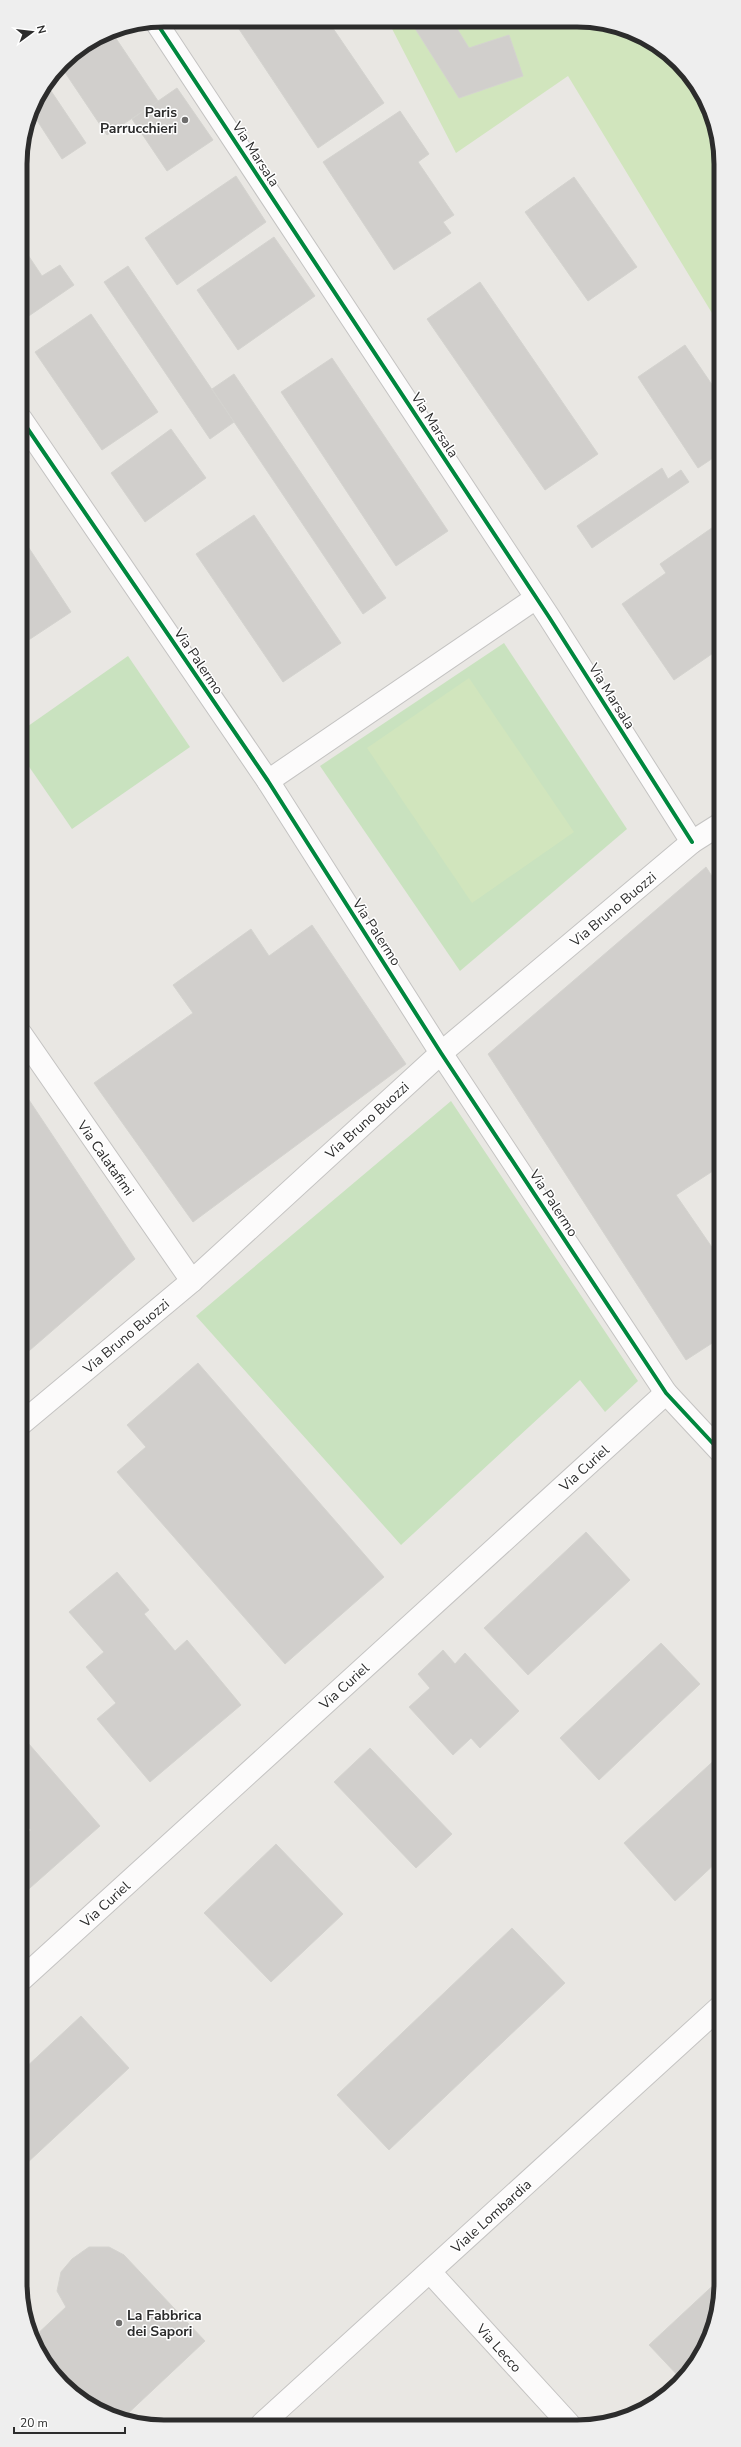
<svg xmlns="http://www.w3.org/2000/svg" width="741" height="2447" font-family="'Nunito Sans',sans-serif">
<rect width="100%" height="100%" fill="#e9e7e3"/>
<!-- green -->
<g fill="#c9e2bf">
<polygon points="504,643 627,829 460,971 320,766"/>
<polygon points="128,656 190,747 72,829 21,755 21,731"/>
<polygon points="451,1101 638,1381 605,1412 580,1380 401,1545 196,1316"/>
</g>
<!-- pitch -->
<g fill="#d1e5bd">
<polygon points="388,21 605,23 649,39 679,62 706,100 718,136 718,323 568,76 456,153"/>
<polygon points="469,678 574,832 472,903 367,748"/>
</g>
<!-- building -->
<g fill="#d1cfcc" stroke="#d4d3cf">
<polygon points="233,20 328,21 384,103 318,148"/>
<polygon points="411,22 453,22 469,48 509,35 523,76 459,98"/>
<polygon points="111,31 158,101 107,135 60,65"/>
<polygon points="47,85 86,143 62,159 31,111"/>
<polygon points="177,88 213,140 167,171 132,119"/>
<polygon points="400,111 429,154 418,162 454,215 443,222 451,233 394,270 323,162"/>
<polygon points="236,176 266,222 177,285 145,238"/>
<polygon points="574,177 637,267 588,301 525,212"/>
<polygon points="274,237 315,296 238,350 197,290"/>
<polygon points="20,243 42,276 60,265 74,285 20,322"/>
<polygon points="128,266 234,422 210,439 104,282"/>
<polygon points="480,282 598,454 545,490 427,319"/>
<polygon points="91,314 158,412 102,450 35,352"/>
<polygon points="685,345 719,395 719,454 698,468 638,377"/>
<polygon points="332,358 448,531 396,566 281,392"/>
<polygon points="234,374 386,598 363,614 212,389"/>
<polygon points="171,429 206,478 145,522 111,473"/>
<polygon points="662,468 668,479 681,470 689,482 592,548 577,526"/>
<polygon points="254,515 341,643 283,682 196,554"/>
<polygon points="719,523 719,649 674,680 622,604 666,573 660,564"/>
<polygon points="21,536 71,612 21,645"/>
<polygon points="706,867 719,887 719,1167 676,1195 720,1259 720,1338 686,1360 488,1054"/>
<polygon points="312,925 406,1064 193,1222 94,1083 193,1013 173,985 251,929 269,956"/>
<polygon points="21,1088 135,1259 22,1357"/>
<polygon points="198,1363 384,1577 285,1664 117,1472 146,1447 127,1425"/>
<polygon points="586,1532 630,1580 528,1675 484,1628"/>
<polygon points="117,1572 149,1610 144,1614 175,1651 187,1640 241,1705 150,1782 97,1719 116,1703 86,1667 104,1652 69,1612"/>
<polygon points="661,1643 700,1684 599,1780 560,1738"/>
<polygon points="443,1650 455,1664 465,1653 519,1711 480,1748 471,1738 453,1755 409,1707 430,1688 418,1674"/>
<polygon points="22,1736 100,1826 22,1895 22,1837 31,1830 22,1820"/>
<polygon points="370,1748 452,1834 416,1868 334,1782"/>
<polygon points="720,1755 720,1859 675,1901 624,1843"/>
<polygon points="276,1844 343,1914 271,1982 204,1913"/>
<polygon points="512,1928 565,1983 389,2150 337,2095"/>
<polygon points="81,2016 129,2068 26,2164 23,2160 22,2071"/>
<polygon points="89,2247 109,2247 124,2255 205,2341 122,2419 100,2412 62,2385 35,2347 32,2339 66,2307 57,2291 61,2272 72,2259"/>
<polygon points="721,2278 721,2292 710,2338 682,2380 649,2345"/>
</g>
<g fill="none" stroke-linecap="round" stroke-linejoin="round">
<defs>
<g id="street">
<polyline points="156,22 549,617 692,842"/>
<polyline points="21,419 268,781 441,1053 666,1393 720,1451"/>
<polyline points="268,781 536,598"/>
<polyline points="21,1034 192,1281"/>
<polyline points="22,1423 192,1281 441,1053 692,842 719,825"/>
<polyline points="22,1979 666,1393"/>
<polyline points="430,2272 569,2424"/>
</g>
<polyline id="secondary" points="262,2424 720,2007"/>
</defs>
<!-- street casing -->
<use href="#street" stroke="#c4c3c2" stroke-width="24"/>
<!-- secondary casing -->
<use href="#secondary" stroke="#c4c3c2" stroke-width="24"/>
<!-- street -->
<use href="#street" stroke="#fcfbfb" stroke-width="22"/>
<!-- secondary -->
<use href="#secondary" stroke="#fcfbfb" stroke-width="22"/>
<defs>
<g id="cycleway">
<polyline points="156,22 549,617 692,842"/>
<polyline points="21,419 268,781 441,1053 666,1393 720,1451"/>
</g>
</defs>
<!-- cycleway casing -->
<use href="#cycleway" stroke="#fff" stroke-width="6"/>
<!-- cycleway -->
<use href="#cycleway" stroke="#00873e" stroke-width="4"/>
</g>
<!-- markers -->
<g fill="#6e6d6c" stroke="#fff" stroke-width="1.5">
<circle cx="185" cy="120" r="4"/>
<circle cx="119" cy="2323" r="4"/>
</g>
<g text-anchor="middle" stroke-width="3" stroke-linejoin="round" paint-order="stroke">
<!-- poi labels -->
<g font-size="14" font-weight="bold" fill="#2c2c2c" stroke="#fff" text-anchor="end">
<text x="177" y="117">Paris<tspan x="177" dy="16">Parrucchieri</tspan></text>
<text x="127" y="2320" text-anchor="start">La Fabbrica<tspan x="127" dy="16">dei Sapori</tspan></text>
</g>
<!-- street labels -->
<g font-size="14" fill="#2c2c2c" stroke="#fff">
<text transform="translate(256 154) rotate(57)" y="5">Via Marsala</text>
<text transform="translate(435 425) rotate(57)" y="5">Via Marsala</text>
<text transform="translate(199 661) rotate(56)" y="5">Via Palermo</text>
<text transform="translate(612 696) rotate(58)" y="5">Via Marsala</text>
<text transform="translate(613 909) rotate(-40)" y="5">Via Bruno Buozzi</text>
<text transform="translate(377 932) rotate(57)" y="5">Via Palermo</text>
<text transform="translate(367 1120) rotate(-42)" y="5">Via Bruno Buozzi</text>
<text transform="translate(106 1158) rotate(55)" y="5">Via Calatafimi</text>
<text transform="translate(554 1203) rotate(57)" y="5">Via Palermo</text>
<text transform="translate(126 1336) rotate(-40)" y="5">Via Bruno Buozzi</text>
<text transform="translate(584 1468) rotate(-42)" y="5">Via Curiel</text>
<text transform="translate(344 1686) rotate(-42)" y="5">Via Curiel</text>
<text transform="translate(105 1904) rotate(-42)" y="5">Via Curiel</text>
<text transform="translate(491 2216) rotate(-42)" y="5">Viale Lombardia</text>
<text transform="translate(499 2348) rotate(48)" y="5">Via Lecco</text>
</g>
</g>
<!-- crop -->
<path d="M0 0H741V2447H0ZM164 27H577A137 137 0 0 1 714 164V2283A137 137 0 0 1 577 2420H164A137 137 0 0 1 27 2283V164A137 137 0 0 1 164 27Z" fill="#eee" fill-rule="evenodd"/>
<path fill="none" stroke="#2c2c2c" stroke-width="5" d="M164 27H577A137 137 0 0 1 714 164V2283A137 137 0 0 1 577 2420H164A137 137 0 0 1 27 2283V164A137 137 0 0 1 164 27Z"/>
<!-- north arrow -->
<g transform="translate(32 32) rotate(75)" stroke="#ffffff" stroke-width="3" paint-order="stroke">
<path d="M0-3L7 15L0 10L-7 15Z" fill="#2c2c2c"/>
<text y="-6" font-size="11" font-weight="bold" text-anchor="middle" fill="#2c2c2c">N</text>
</g>
<!-- scale -->
<path d="M14 2427v6h111v-6" fill="none" stroke="#2c2c2c" stroke-width="2"/>
<text x="20" y="2427" font-size="12" fill="#2c2c2c" stroke="#ffffff" stroke-width="3" paint-order="stroke">20 m</text>
</svg>
